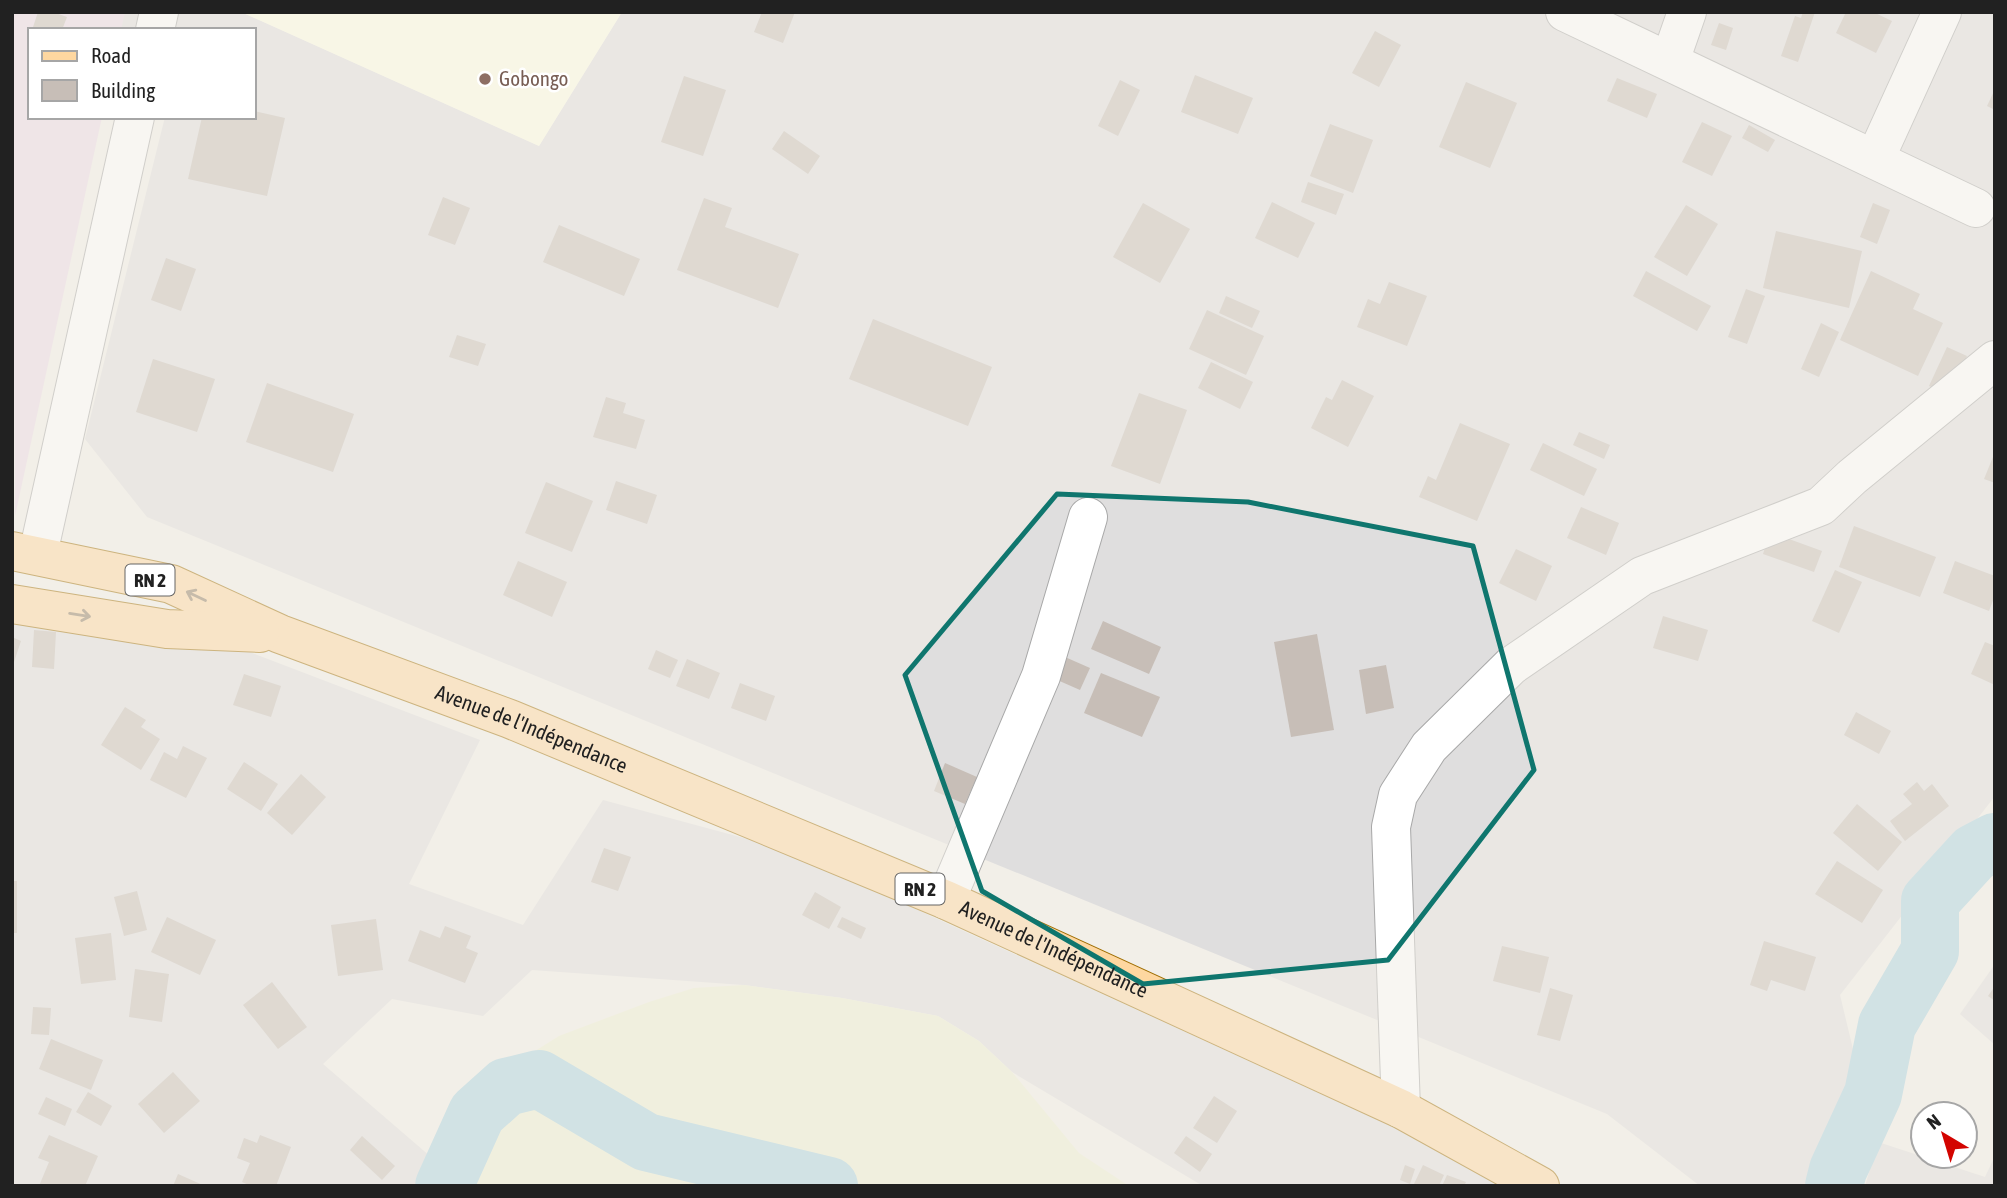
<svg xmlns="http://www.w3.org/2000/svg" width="2007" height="1198" font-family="'Asap Condensed',sans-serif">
<rect width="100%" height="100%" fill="#f2efe8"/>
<!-- residential -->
<g fill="#dfdede">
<polygon points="12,12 241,12 539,146 622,12 1995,12 1995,796 1840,995 1858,1070 1817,1186 1700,1186 1607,1114 147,517 85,439 165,117 254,117 254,30 30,30"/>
<polygon points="12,624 247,651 480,740 409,884 523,925 603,800 784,849 1488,1170 1514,1186 1203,1186 1012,1072 979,1041 938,1016 842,998 744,985 532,970 483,1016 392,999 323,1064 431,1157 414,1186 12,1186"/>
<polygon points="1995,964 1995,1045 1960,1014"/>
<polygon points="1878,1142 1985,1177 1995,1156 1995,1186 1865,1186"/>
</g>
<!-- industrial -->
<polygon fill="#ebdae7" points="12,12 125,12 121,30 30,30 30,117 102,117 15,516"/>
<!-- education -->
<polygon fill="#ffffe4" points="241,12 622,12 539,146"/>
<!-- farmland -->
<polygon fill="#eef0d3" points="744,985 842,998 938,1016 979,1041 1012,1072 1079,1153 1129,1186 429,1186 443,1145 477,1113 482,1095 519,1061 559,1036 649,1002 694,988"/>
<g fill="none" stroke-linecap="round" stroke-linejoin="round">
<!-- river -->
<g stroke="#a8d2e0" stroke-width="58">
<polyline points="444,1186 477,1113 506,1087 539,1079 646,1142 829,1186"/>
<polyline points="1834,1186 1838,1170 1873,1094 1887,1025 1930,951 1930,901 1974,853 1995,842"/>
</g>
</g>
<!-- building -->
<g fill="#c7beb7">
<polygon points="38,12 53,12 67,17 62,30 32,30"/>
<polygon points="762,12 795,12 783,43 754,32"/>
<polygon points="1803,12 1815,12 1798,62 1781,56 1795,16 1801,18"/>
<polygon points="1846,12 1873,12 1892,21 1876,53 1836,33"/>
<polygon points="1719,23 1733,28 1726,50 1711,45"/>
<polygon points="1375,31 1401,45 1379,87 1352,73"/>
<polygon points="1195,75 1253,98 1238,134 1181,112"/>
<polygon points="684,76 726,90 703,156 661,142"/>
<polygon points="1617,78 1657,94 1647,118 1607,101"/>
<polygon points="1120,80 1140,90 1118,136 1098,126"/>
<polygon points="1466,82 1517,103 1490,168 1439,147"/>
<polygon points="1995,89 1995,110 1987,106"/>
<polygon points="254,111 285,118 267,196 188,179 202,117 254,117"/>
<polygon points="1702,122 1732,136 1712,176 1682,162"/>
<polygon points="1330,124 1373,140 1353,193 1310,176"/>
<polygon points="1749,125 1775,140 1768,152 1742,138"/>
<polygon points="784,131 820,156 808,174 772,149"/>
<polygon points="1308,182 1344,194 1336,215 1301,202"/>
<polygon points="443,197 470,208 455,245 428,235"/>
<polygon points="704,198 732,208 725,227 799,254 778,308 677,270"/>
<polygon points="1272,202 1315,223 1298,258 1255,238"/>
<polygon points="1143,203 1190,229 1160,283 1113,257"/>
<polygon points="1873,203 1890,210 1877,244 1860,237"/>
<polygon points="1686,205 1718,224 1687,276 1654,257"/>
<polygon points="559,225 640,259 624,296 543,262"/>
<polygon points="1776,231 1862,251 1849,308 1763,288"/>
<polygon points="166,258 196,269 181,311 151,300"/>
<polygon points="1646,271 1711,306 1697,331 1633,296"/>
<polygon points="1871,271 1920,294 1913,309 1943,323 1918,376 1840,340"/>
<polygon points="1389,282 1427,296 1407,346 1357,327 1368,299 1380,304"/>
<polygon points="1746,289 1765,296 1747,344 1728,337"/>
<polygon points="1226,296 1260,311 1252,328 1219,313"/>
<polygon points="1207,310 1264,336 1246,375 1189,349"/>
<polygon points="873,319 992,367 968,426 849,379"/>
<polygon points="1821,323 1839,332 1819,377 1801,369"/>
<polygon points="457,335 486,344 478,366 449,357"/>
<polygon points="1947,347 1967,356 1950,396 1929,386"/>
<polygon points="153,359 215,379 197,432 136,412"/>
<polygon points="1211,362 1253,382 1240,409 1198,388"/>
<polygon points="1342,380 1374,396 1348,447 1311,428 1326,397 1332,400"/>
<polygon points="267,383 354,414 333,472 246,442"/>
<polygon points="1139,393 1187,410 1160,484 1111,466"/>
<polygon points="606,397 626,403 623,413 645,420 636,449 593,437"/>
<polygon points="1460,423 1510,444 1477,521 1419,497 1428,476 1436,480"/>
<polygon points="1579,432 1610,445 1604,459 1573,445"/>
<polygon points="1543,443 1597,469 1584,496 1530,470"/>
<polygon points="1995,452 1995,483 1984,479"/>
<polygon points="616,481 657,495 647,524 606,510"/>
<polygon points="546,482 593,501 572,552 525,533"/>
<polygon points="1581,507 1619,523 1606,555 1567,538"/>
<polygon points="1854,526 1936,557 1920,597 1839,567"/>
<polygon points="1770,532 1822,551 1814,572 1763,554"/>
<polygon points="1516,549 1552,566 1536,601 1499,583"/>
<polygon points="518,561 567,582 552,617 503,595"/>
<polygon points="1955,561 1995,576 1995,595 1989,611 1943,593"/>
<polygon points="1835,570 1862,582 1839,633 1812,621"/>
<polygon points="1663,616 1708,630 1698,661 1653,648"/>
<polygon points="1103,621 1161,647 1149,674 1091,649"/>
<polygon points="34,630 56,632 54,669 32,667"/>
<polygon points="1317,634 1334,730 1291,737 1274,642"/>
<polygon points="12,637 21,641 13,665 12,665"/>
<polygon points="1985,642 1995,646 1995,685 1971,674"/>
<polygon points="656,650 678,660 670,678 648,669"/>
<polygon points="1065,657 1090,668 1080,690 1055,679"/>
<polygon points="687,659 720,673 709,699 676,686"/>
<polygon points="1386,665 1394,708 1366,714 1359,670"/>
<polygon points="1101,673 1160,697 1142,737 1084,713"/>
<polygon points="244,674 281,686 271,717 233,705"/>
<polygon points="740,683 775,696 766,721 731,708"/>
<polygon points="125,707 146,720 141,727 160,739 141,770 101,745"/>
<polygon points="1856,712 1891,731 1879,754 1844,735"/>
<polygon points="183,746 207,758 186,798 150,780 164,752 177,759"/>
<polygon points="244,762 278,784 261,811 227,789"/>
<polygon points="945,763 977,777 965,804 934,791"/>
<polygon points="301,774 326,797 292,835 267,813"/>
<polygon points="1917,782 1924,791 1932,784 1949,806 1905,841 1890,821 1912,804 1903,794"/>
<polygon points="1857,804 1902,842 1878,871 1833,833"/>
<polygon points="604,848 631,857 618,891 591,882"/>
<polygon points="1837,861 1883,890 1862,923 1815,894"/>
<rect x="12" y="881" width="5" height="52"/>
<polygon points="137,891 147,930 124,936 114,897"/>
<polygon points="815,892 841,907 829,929 802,915"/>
<polygon points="167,917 216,940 200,975 151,952"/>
<polygon points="842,917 866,928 861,939 837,927"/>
<polygon points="376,919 383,970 338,976 331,925"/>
<polygon points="445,926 471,936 466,948 478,953 465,983 408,961 420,930 440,938"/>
<polygon points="111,933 116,980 81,984 75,938"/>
<polygon points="1764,941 1816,957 1805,991 1771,980 1767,991 1750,985"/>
<polygon points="1502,946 1549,957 1540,993 1493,981"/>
<polygon points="135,969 169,974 162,1022 129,1017"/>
<polygon points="272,982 307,1027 278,1049 243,1005"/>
<polygon points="1995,986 1995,1001 1988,996"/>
<polygon points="1550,988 1573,995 1560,1041 1537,1035"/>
<polygon points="33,1007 51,1008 49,1035 31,1034"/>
<polygon points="51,1039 103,1060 91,1090 39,1069"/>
<polygon points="173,1072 200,1101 164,1133 138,1104"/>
<polygon points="88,1092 112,1106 101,1126 76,1112"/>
<polygon points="1214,1096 1237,1111 1217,1143 1193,1128"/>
<polygon points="46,1097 72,1109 65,1126 38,1114"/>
<polygon points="49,1135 98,1156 85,1186 39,1186 49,1162 38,1158"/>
<polygon points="260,1135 291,1147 276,1186 251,1186 242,1182 250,1163 237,1158 244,1138 257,1143"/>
<polygon points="362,1136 395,1166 382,1180 350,1150"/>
<polygon points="1186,1136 1212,1154 1200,1172 1174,1153"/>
<polygon points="1405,1165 1415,1169 1410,1184 1400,1180"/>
<polygon points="1423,1165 1444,1175 1439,1186 1413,1186"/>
<polygon points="178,1174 205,1186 173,1186"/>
<polygon points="1447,1175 1466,1182 1464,1186 1442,1186"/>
</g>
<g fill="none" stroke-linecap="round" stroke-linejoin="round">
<defs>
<g id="minor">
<polyline points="1565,12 1976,208"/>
<polyline points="155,30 159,12"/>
<polyline points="1670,61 1687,12"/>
<polyline points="1875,159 1942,12"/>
<polyline points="38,554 135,117"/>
<polyline points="946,900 1041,676 1088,517"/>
<polyline points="1401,1109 1391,827 1398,795 1429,747 1511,666 1642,576 1821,506 1852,477 1995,360"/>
</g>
<g id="major">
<path id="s1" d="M12,551L171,584L280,634L510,719L946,900L1401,1109L1540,1186"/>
<polyline points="12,604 167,629 260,633"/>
</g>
</defs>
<!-- minor casing -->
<use href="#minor" stroke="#a8a8a8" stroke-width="40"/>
<!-- major casing -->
<use href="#major" stroke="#9f6d00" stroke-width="40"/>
<!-- minor -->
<use href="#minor" stroke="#fff" stroke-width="38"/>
<!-- major -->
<use href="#major" stroke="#fed7a0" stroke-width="38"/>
</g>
<!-- one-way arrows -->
<defs><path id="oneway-shaft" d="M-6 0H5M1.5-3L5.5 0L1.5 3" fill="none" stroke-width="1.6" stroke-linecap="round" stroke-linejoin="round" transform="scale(1.75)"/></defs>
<g stroke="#907c60">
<use href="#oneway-shaft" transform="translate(196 596) rotate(-155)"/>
<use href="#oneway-shaft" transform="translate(80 615) rotate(9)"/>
</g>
<!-- marked area -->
<path d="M0 0H2007V1198H0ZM1057,494L1248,502L1473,546L1534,770L1388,960L1143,984L982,891L905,675Z" fill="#f2efe8" fill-opacity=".55" fill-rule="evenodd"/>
<path fill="none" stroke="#0f766e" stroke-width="5" stroke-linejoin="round" d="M1057,494L1248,502L1473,546L1534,770L1388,960L1143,984L982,891L905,675Z"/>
<!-- markers -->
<circle fill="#8d6e63" stroke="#fff" stroke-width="2.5" cx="485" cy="79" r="7"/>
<g text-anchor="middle" stroke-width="5" stroke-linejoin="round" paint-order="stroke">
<!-- shield labels -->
<g fill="#fff" stroke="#646464" stroke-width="2">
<rect x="125.5" y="564.5" width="49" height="31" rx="5"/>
<rect x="895.5" y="873.5" width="49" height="31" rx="5"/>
</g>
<g font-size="19" font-weight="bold" fill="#212121">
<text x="150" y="587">RN 2</text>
<text x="920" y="896">RN 2</text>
</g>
<!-- education labels -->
<g font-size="21" fill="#785e54" stroke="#fff" text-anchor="start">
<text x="499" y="86">Gobongo</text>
</g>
<!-- street labels -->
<g font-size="21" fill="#212121" stroke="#fff">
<text dy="7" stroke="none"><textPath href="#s1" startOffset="551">Avenue de l'Indépendance</textPath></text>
<text dy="7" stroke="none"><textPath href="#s1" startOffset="1118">Avenue de l'Indépendance</textPath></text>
</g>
</g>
<!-- border -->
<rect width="2007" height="1198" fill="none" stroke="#212121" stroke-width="28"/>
<!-- legend -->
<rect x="28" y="28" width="228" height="91" fill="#ffffff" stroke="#a6a6a6" stroke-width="2"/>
<rect x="42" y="51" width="35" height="10" fill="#fed7a0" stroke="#a6a6a6" stroke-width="2"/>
<text x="91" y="63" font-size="21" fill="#212121">Road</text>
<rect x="42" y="80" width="35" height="21" fill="#c7beb7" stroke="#a6a6a6" stroke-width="2"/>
<text x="91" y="98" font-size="21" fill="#212121">Building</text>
<!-- north arrow -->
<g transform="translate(1944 1135) rotate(322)"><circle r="33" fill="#ffffff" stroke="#a6a6a6" stroke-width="2"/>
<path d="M0-5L12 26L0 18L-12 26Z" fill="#d30400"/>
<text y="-10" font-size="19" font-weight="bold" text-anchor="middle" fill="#212121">N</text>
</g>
</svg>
